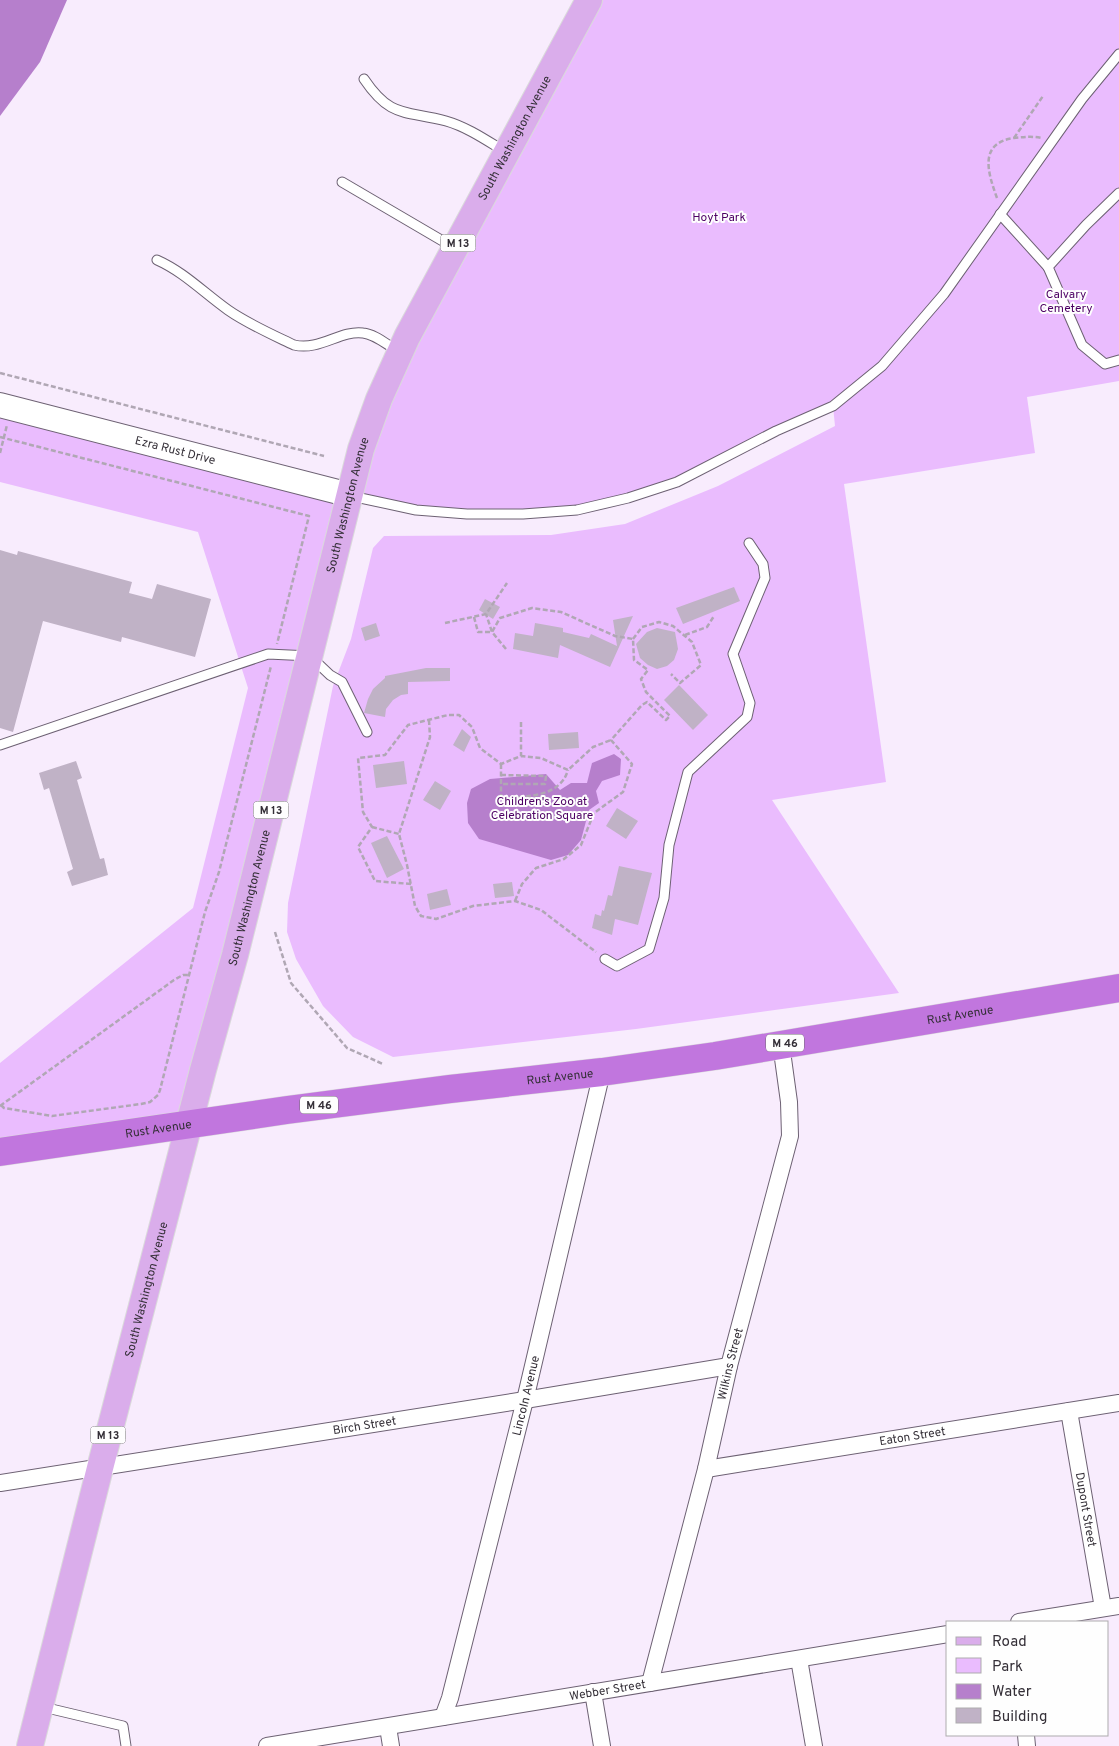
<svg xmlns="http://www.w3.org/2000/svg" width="1119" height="1746" font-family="Overpass,sans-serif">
<rect width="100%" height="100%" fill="#f8ecfd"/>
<!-- green -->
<polygon fill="#eabcfe" points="589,0 1119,0 1119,381 1027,397 1035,453 844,484 886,782 772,800 899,993 636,1029 393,1057 353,1037 323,1006 296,959 287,932 288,903 333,686 351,639 373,548 384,536 551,535 625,524 718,486 835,426 833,406 677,482 577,510 467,514 350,496 188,1125 0,1152 0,1063 193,908 248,688 198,532 0,482 0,405 350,495 361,449"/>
<!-- water -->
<g fill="#b67fcc">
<polygon points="0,0 67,0 40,62 0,116"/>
<polygon points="614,754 621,759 620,775 602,781 596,791 599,803 589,810 581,840 568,855 551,860 479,839 468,823 467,803 471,789 490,779 546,774 560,790 571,783 587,783 592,763"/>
</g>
<!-- building -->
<g fill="#c0b2c6">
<polygon points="0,550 17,555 18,551 132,582 129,593 152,599 157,584 211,599 195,657 122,637 121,642 43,621 13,732 0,728"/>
<polygon points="734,587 740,601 683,624 676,608"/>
<polygon points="485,599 500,607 493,619 479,610"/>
<polygon points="633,616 610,667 560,645 558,658 513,649 515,633 533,636 535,623 563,628 563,632 589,638 591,634 617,646 613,620"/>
<polygon points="376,623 380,636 365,641 361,628"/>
<polygon points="657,628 675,632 678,649 674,660 667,666 657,669 648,665 640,658 636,644 647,632"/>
<polygon points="426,668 450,668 450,681 408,682 408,694 401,695 393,700 386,709 385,717 364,713 368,699 373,689 385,678 385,676"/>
<polygon points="679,685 708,715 693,730 664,700"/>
<polygon points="462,729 471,737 464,752 453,745"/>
<polygon points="578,732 579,748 549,750 548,734"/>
<polygon points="76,761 82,778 77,780 100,859 104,858 108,875 72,886 67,872 73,869 49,788 44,790 39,773"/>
<polygon points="404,761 407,784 376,788 373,765"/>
<polygon points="435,781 451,791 440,810 423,800"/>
<polygon points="617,808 638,821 626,839 606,826"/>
<polygon points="387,836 404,869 387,878 371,843"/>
<polygon points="619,866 652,873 638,925 615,919 612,935 592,928 595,914 601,916 602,910 604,911 608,895 612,896"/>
<polygon points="512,882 514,896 495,898 493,884"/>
<polygon points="447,889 451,905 430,910 427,894"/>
</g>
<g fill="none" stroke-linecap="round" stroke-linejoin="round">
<defs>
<g id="lane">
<path d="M364,79C391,119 405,110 446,121C467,127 486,140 504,151"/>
<polyline points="342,182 453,247"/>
<polyline points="1119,193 1086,225 1048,267 1082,345 1105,364 1119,360"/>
<polyline points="1000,214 1048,267"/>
<path d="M157,260C184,272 204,293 228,310C248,324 271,334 294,345C320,351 340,330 363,333C375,334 387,345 398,351"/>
<polyline points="351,496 416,510 467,514 523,514 577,510 628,498 677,482 776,431 833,406 882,366 944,294 1082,99 1119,54"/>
<polyline points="0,745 268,654 310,656 330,675 342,682 367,732"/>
<polyline points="605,959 617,966 649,949 664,898 669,845 688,772 747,717 750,703 733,654 765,578 763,564 749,543"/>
<polyline points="43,1707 123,1726 126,1746"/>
</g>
<g id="street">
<path id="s1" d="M1069,1411L1103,1608"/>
<path id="s2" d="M706,1469L1119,1403"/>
<path id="s3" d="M0,1483L525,1400L729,1366"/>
<polyline points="1019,1622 1119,1606"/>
<polyline points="799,1659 814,1746"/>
<path id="s4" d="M650,1683L706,1469L729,1366L790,1136L789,1102L781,1044"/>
<polyline points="593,1692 602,1746"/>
<path id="s5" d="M443,1717L450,1698L525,1400L602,1072"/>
<polyline points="388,1727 391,1746"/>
<polyline points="1026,1735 1027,1746"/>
<path id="s6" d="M267,1746L948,1634"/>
</g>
<g id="secondary">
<path id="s7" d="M0,405L350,495"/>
</g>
<g id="primary">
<path id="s8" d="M30,1746L100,1468L203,1070L235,955L361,449L379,399L407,337L589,0"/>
</g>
<g id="highway">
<path id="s9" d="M0,1152L287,1110L450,1089L602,1072L715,1056L1119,988"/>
</g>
</defs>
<!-- lane casing -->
<use href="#lane" stroke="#6d6173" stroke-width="11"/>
<!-- street casing -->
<use href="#street" stroke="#6d6173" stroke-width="18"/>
<!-- secondary casing -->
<use href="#secondary" stroke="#6d6173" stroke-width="26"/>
<!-- primary casing -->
<use href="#primary" stroke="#dadadb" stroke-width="28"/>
<!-- highway casing -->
<use href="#highway" stroke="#dadadb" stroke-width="29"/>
<!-- path -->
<g stroke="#b0a7b4" stroke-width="2.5" stroke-dasharray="5 2.5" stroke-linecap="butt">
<polyline points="1014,138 1043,96"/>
<path d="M997,198C988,173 978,143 1014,138C1024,137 1032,136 1042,138"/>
<polyline points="0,373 324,456"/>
<polyline points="0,437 309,516 277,644"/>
<polyline points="0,453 7,425"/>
<polyline points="474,617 478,632 492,632 486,614"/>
<polyline points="445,623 486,614 507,583"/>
<polyline points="685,635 707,627 714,616"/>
<polyline points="633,639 642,627 659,622 673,626 692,642 701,665 680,683 671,674"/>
<polyline points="506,649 492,632 500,618 532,608 561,612 615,636 633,639 634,660 648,670 641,679 646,692 670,716 666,720 647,702 642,705 611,740 632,764 623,792 594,813 581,845 564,859 536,868 522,884 515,901"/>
<polyline points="429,720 430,737 399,834 407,865 415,906 421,916 436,919 473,906 515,901 541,910 596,952"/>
<polyline points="521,722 521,756"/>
<path d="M501,764V799C525,796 560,798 568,770"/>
<polyline points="501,775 546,776 545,784 501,784"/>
<polyline points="372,827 399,834"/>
<polyline points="411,884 375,881 358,847 372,827 363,812 358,758 385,755 408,725 448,715 459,715 472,727 480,748 501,764 521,756 541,758 568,770 593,747 611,740"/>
<polyline points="275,932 291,983 347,1048 383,1064"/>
<polyline points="1,1105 4,1108 52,1116 141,1104 150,1102 158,1095 160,1090 205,912 219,872 271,666"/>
<polyline points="0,1106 174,980 183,975 190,975"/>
</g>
<!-- lane -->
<use href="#lane" stroke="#fff" stroke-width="9"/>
<!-- street -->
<use href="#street" stroke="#fff" stroke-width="16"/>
<!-- secondary -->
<use href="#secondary" stroke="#fff" stroke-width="24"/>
<!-- primary -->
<use href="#primary" stroke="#daadeb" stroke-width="26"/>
<!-- highway -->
<use href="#highway" stroke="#c176de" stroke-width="28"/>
</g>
<g text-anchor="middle" stroke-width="4" stroke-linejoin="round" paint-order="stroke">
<!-- shield labels -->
<g fill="#fefefe" stroke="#716d73" stroke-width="1">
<rect x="440.5" y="234.5" width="35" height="17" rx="4"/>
<rect x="253.5" y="801.5" width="35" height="17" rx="4"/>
<rect x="766" y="1034.5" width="38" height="17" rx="4"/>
<rect x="300" y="1096.5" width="38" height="17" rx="4"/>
<rect x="90.5" y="1426.5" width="35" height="17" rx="4"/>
</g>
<g font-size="11" font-weight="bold" fill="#342f37">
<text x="458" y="247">M 13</text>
<text x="271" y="814">M 13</text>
<text x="785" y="1047">M 46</text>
<text x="319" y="1109">M 46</text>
<text x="108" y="1439">M 13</text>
</g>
<!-- street labels -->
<g font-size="12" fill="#342f37" stroke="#fefefe">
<text dy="4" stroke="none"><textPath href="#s8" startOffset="1686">South Washington Avenue</textPath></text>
<text dy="4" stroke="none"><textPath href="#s7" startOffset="181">Ezra Rust Drive</textPath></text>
<text dy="4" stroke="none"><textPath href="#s8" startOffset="1281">South Washington Avenue</textPath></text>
<text dy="4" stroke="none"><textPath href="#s8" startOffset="876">South Washington Avenue</textPath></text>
<text dy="4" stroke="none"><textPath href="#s9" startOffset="970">Rust Avenue</textPath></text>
<text dy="4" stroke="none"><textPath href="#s9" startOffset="565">Rust Avenue</textPath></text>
<text dy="4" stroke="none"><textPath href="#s9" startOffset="160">Rust Avenue</textPath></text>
<text dy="4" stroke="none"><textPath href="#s8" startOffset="471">South Washington Avenue</textPath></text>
<text dy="4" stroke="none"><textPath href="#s4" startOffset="329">Wilkins Street</textPath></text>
<text dy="4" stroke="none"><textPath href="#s5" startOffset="332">Lincoln Avenue</textPath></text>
<text dy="4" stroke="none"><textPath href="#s3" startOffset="369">Birch Street</textPath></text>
<text dy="4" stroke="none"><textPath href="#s2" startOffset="209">Eaton Street</textPath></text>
<text dy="4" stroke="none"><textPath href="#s1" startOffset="100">Dupont Street</textPath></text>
<text dy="4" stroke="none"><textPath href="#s6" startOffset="345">Webber Street</textPath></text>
</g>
<!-- park labels -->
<g font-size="12" fill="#4d0064" stroke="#fefefe">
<text x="719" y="221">Hoyt Park</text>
<text x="1066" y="298">Calvary<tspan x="1066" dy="14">Cemetery</tspan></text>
<text x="542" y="805">Children's Zoo at<tspan x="542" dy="14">Celebration Square</tspan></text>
</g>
</g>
<!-- legend -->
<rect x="946" y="1621" width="162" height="115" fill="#fefefe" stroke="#adabae"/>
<rect x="956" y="1637" width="25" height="8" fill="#daadeb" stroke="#adabae"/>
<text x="992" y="1646" font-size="15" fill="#342f37">Road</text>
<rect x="956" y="1658" width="25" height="15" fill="#eabcfe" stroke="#adabae"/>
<text x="992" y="1671" font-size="15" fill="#342f37">Park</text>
<rect x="956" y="1684" width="25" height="15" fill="#b67fcc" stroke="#adabae"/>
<text x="992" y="1696" font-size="15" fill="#342f37">Water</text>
<rect x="956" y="1708" width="25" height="15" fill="#c0b2c6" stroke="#adabae"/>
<text x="992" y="1721" font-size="15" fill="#342f37">Building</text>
</svg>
